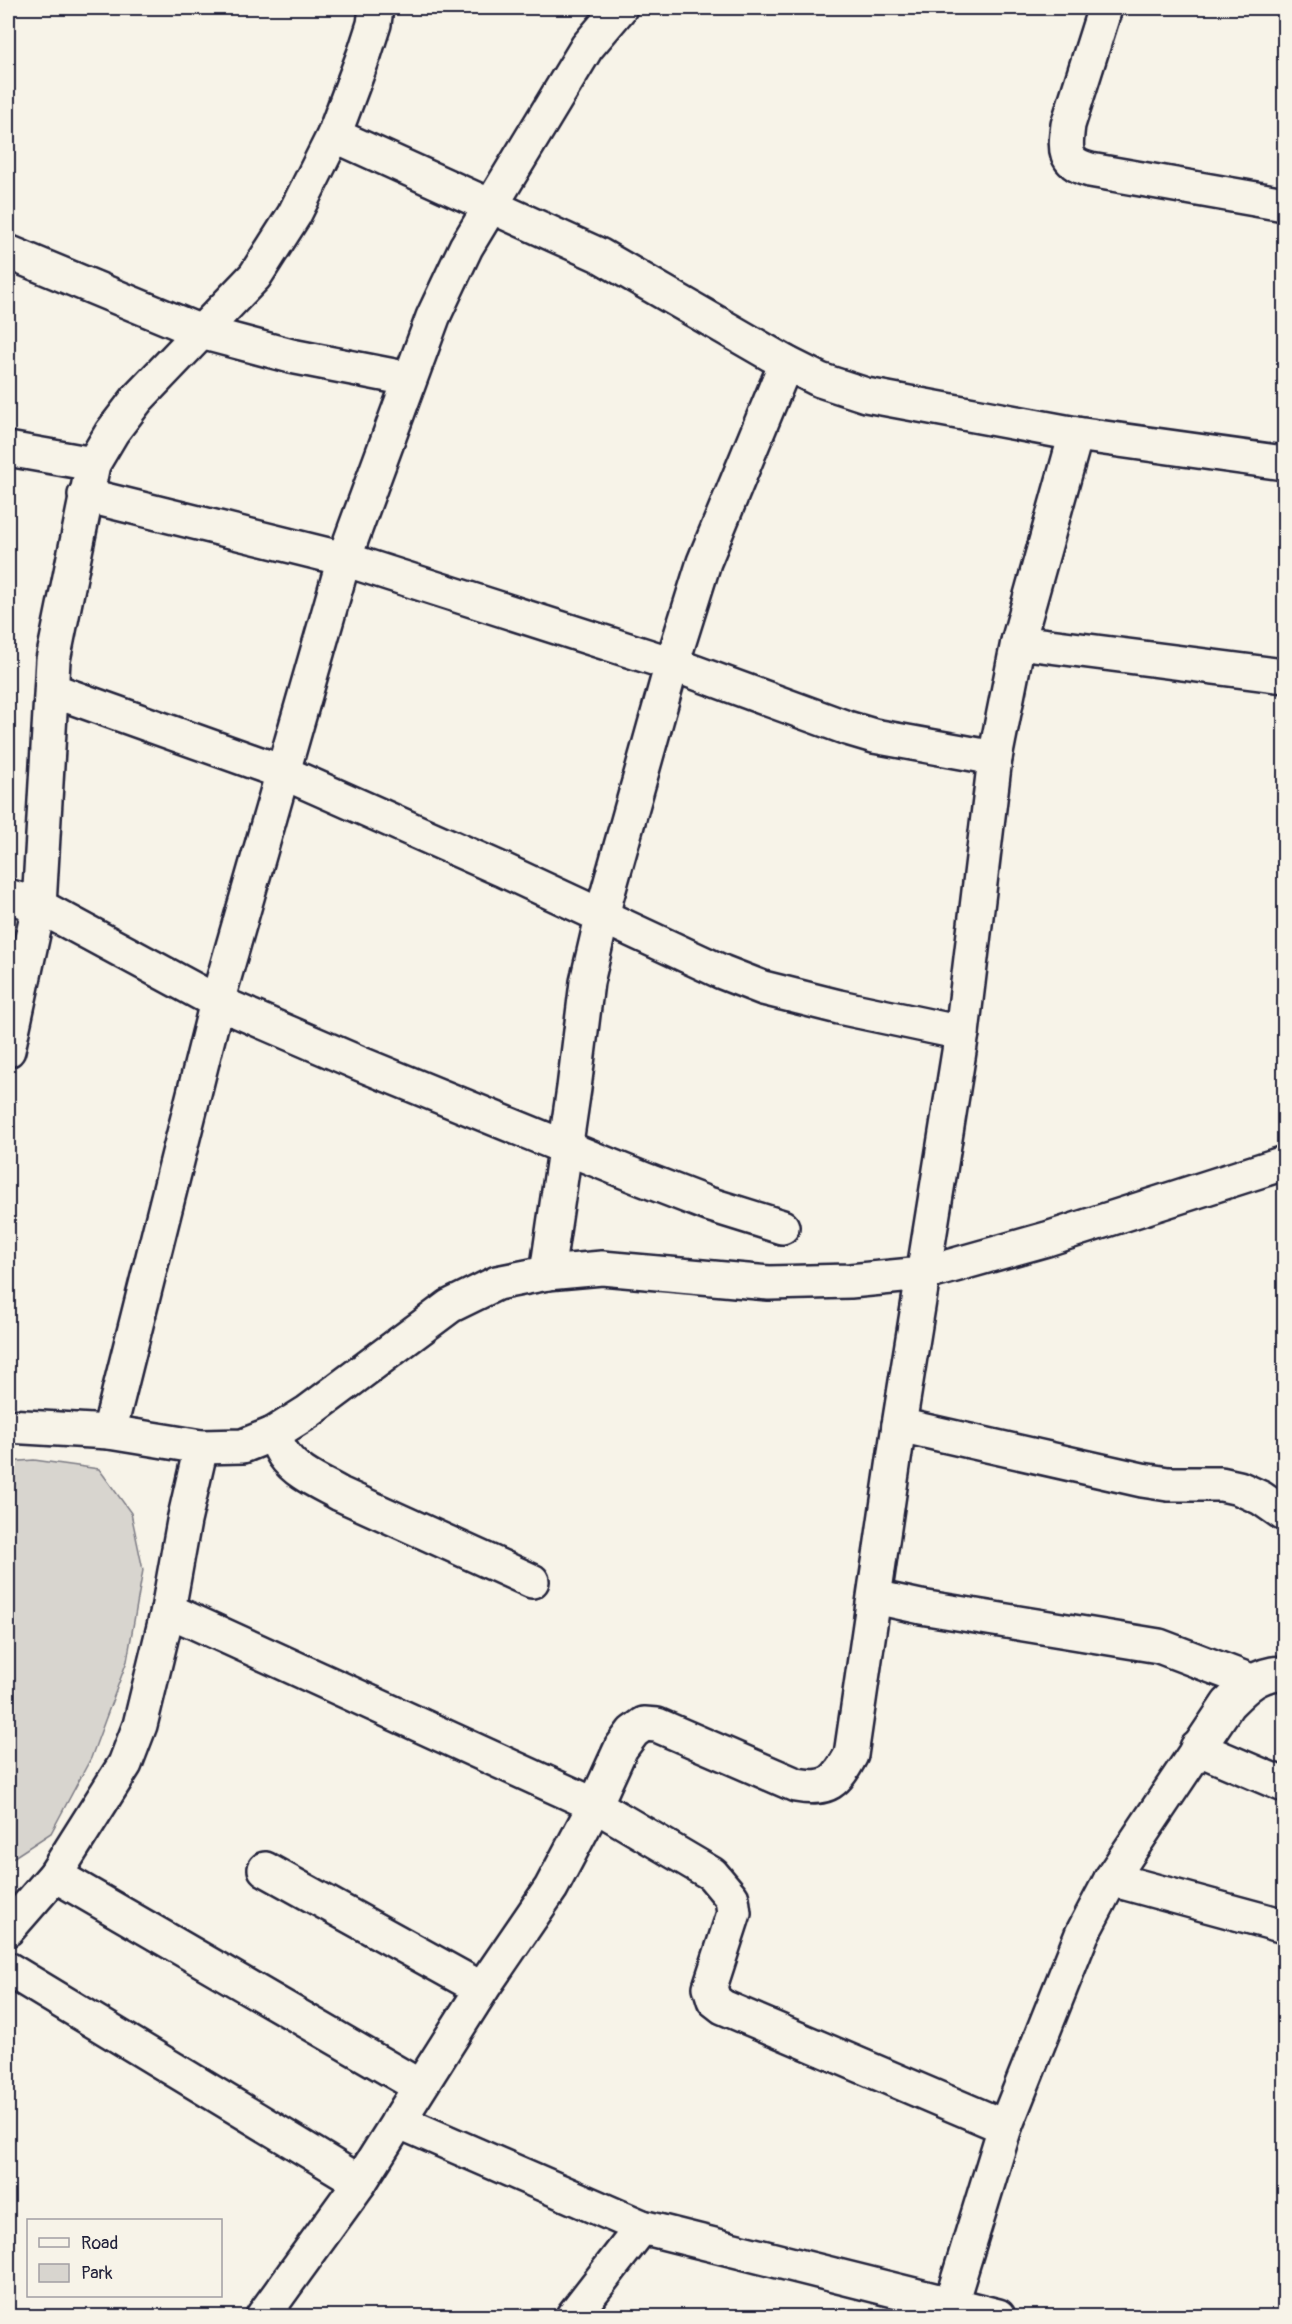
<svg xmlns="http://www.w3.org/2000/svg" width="1292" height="2324" font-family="Pangolin,sans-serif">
<rect width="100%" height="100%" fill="#f7f3e8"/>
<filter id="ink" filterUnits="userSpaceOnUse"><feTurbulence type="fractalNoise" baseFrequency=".0167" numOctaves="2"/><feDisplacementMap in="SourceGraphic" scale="12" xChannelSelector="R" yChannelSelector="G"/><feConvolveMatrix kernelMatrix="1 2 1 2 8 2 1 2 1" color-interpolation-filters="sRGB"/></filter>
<g filter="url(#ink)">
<!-- green -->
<polygon fill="#d8d5cf" stroke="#7d7c85" stroke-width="1.5" points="34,1460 99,1469 131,1513 143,1570 127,1661 91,1758 51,1833 8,1861 8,1462"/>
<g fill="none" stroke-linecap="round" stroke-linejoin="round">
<defs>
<g id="minor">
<path d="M1105,8L1068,125C1065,149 1063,163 1090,170L1284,204"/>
<polyline points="334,135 599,255 786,363 820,380 866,395 1076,434 1284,463"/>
<polyline points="8,252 201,332 291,356 409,379"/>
<polyline points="8,449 93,464"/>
<polyline points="85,495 344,559 672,664 847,728 874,736 995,758"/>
<polyline points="1018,642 1284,676"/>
<polyline points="52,690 282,772 503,870 722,972 763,988 839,1007 962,1033"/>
<polyline points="8,896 39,906 217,1002 361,1064 643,1179 708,1204 782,1227"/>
<polyline points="8,1050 39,906 53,660 93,464 112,432 138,398 255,276 294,215 334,135 365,52 374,24 376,8"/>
<polyline points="547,1273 574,1088 587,982 607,896 672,664 704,562 786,363"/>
<polyline points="899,1425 1142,1480 1168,1484 1221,1484 1239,1488 1261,1498 1284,1514"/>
<polyline points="8,1426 109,1432 201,1447 243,1446 273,1434 308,1412 450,1306 497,1283 547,1273 602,1268 769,1283 850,1281 923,1274 1047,1239 1284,1163"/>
<polyline points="109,1432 217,1002 344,559 433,317 466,247 587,47 620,8"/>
<path d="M273,1434C277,1441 280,1449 284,1455C297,1474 321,1483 340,1494L532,1581"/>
<polyline points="875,1597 921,1607 1159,1646 1251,1681"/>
<polyline points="168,1610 595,1805 712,1874 732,1898 734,1913 710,1987 714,2000 723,2007 1005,2127"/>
<polyline points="1197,1748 1284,1785"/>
<polyline points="265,1869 482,1989"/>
<polyline points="55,1875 419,2086"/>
<polyline points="1111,1879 1284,1926"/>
<polyline points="8,1929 55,1875 125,1764 140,1725 168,1610 184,1521 201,1447"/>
<polyline points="8,1969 360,2182"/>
<polyline points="398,2121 642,2227 998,2316"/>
<path d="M263,2316L360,2182L482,1989L551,1888L595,1805L621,1748L633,1732L644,1724L657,1725L796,1785C829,1791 836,1782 851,1755L899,1425L962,1033L995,758L1018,642L1076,434"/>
<polyline points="573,2316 642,2227"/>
<path d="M947,2316L1005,2127L1082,1934L1111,1879L1228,1704C1246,1686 1258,1673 1284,1673"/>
</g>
</defs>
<!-- minor casing -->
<use href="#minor" stroke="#22223b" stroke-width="38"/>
<!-- minor -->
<use href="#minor" stroke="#f7f3e8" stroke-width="33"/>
</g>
</g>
<!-- margin -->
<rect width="1292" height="2324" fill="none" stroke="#f7f3e8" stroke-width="30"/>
<rect x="15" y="15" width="1262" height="2294" fill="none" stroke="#22223b" stroke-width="2" filter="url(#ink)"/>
<!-- legend -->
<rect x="27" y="2219" width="195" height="78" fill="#f7f3e8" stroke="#a29fa3" stroke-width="1.5"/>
<rect x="39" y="2238" width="30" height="9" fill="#f7f3e8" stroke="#a29fa3" stroke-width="1.5"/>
<text x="81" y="2249" font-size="18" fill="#22223b">Road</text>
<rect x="39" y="2264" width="30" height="18" fill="#d8d5cf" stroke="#a29fa3" stroke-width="1.5"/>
<text x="81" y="2279" font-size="18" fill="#22223b">Park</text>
</svg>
